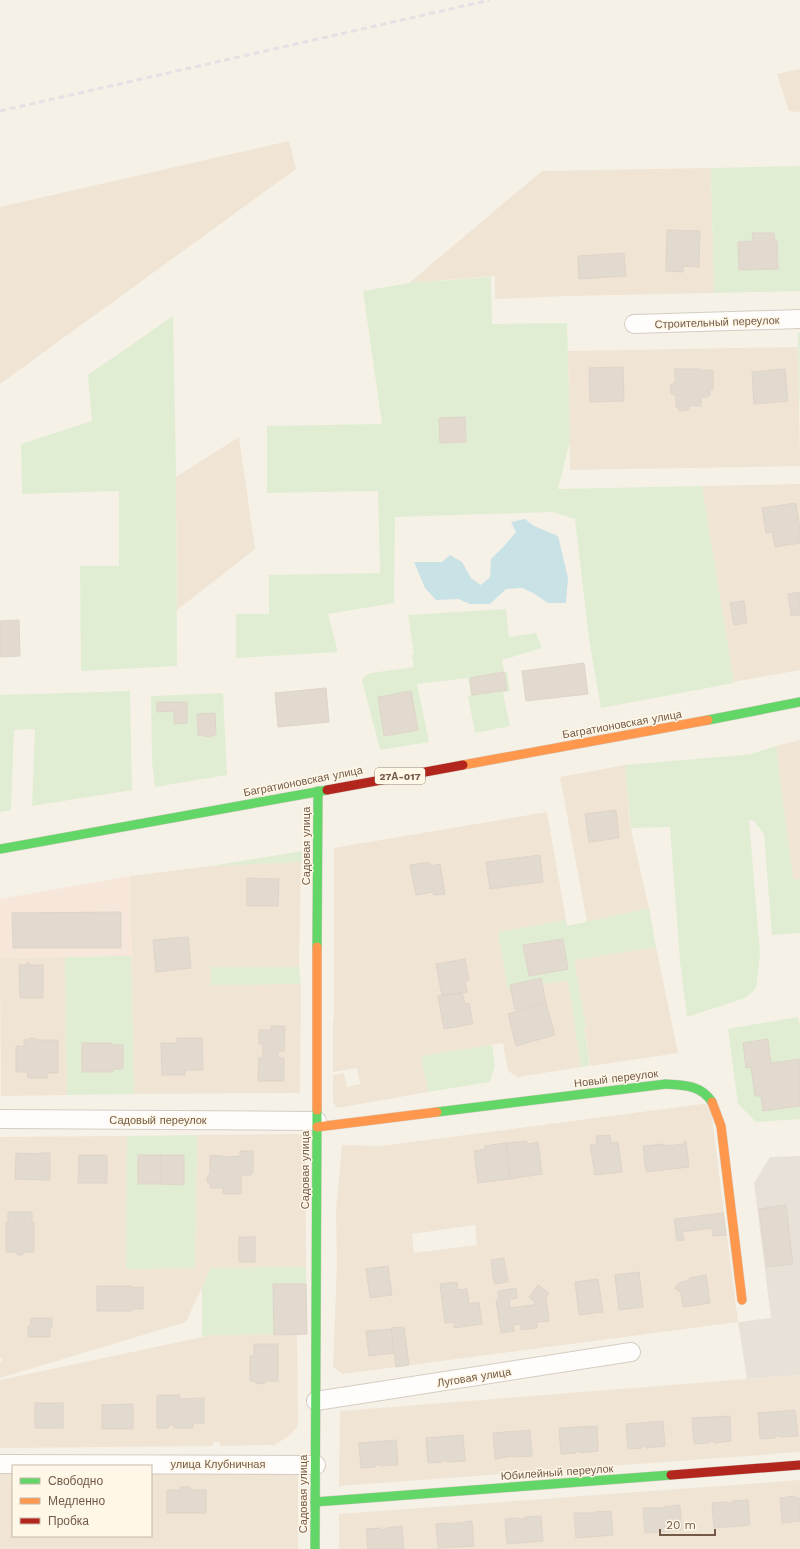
<svg xmlns="http://www.w3.org/2000/svg" width="800" height="1549" font-family="'Work Sans',sans-serif">
<rect width="100%" height="100%" fill="#f6f1e7"/>
<!-- residential -->
<g fill="#f0e4d4" fill-rule="evenodd">
<polygon points="800,69 800,112 789,111 777,74"/>
<polygon points="289,141 296,169 0,384 0,207"/>
<polygon points="711,168 714,293 567,296 495,299 495,276 409,283 542,171"/>
<polygon points="798,347 800,466 570,470 568,351"/>
<polygon points="239,437 255,549 177,610 176,477"/>
<polygon points="800,484 800,670 733,682 702,486"/>
<polygon points="800,740 800,879 793,880 776,746"/>
<polygon points="625,765 630,825 649,908 587,922 560,777"/>
<polygon points="547,812 566,920 499,932 568,980 581,1067 518,1077 508,1071 503,1043 422,1056 428,1092 337,1108 333,1102 333,1075 344,1073 347,1087 360,1084 357,1068 333,1072 333,1019 334,1018 334,848"/>
<polygon points="301,862 299,967 211,968 212,985 301,984 300,1093 134,1094 130,876 211,866"/>
<polygon points="656,947 678,1053 591,1066 584,1027 586,1027 574,960"/>
<polygon points="65,957 67,1095 1,1096 0,958"/>
<path d="M710,1103L738,1322L343,1374L333,1367L337,1264L336,1211L342,1145L381,1146ZM475,1225L477,1245L414,1253L412,1234Z"/>
<polygon points="305,1134 306,1267 211,1268 186,1322 0,1378 0,1364 3,1359 0,1357 0,1137 127,1136 126,1268 195,1268 197,1135"/>
<polygon points="297,1334 298,1426 289,1436 274,1445 220,1446 220,1442 213,1442 213,1446 0,1448 0,1380 212,1335"/>
<polygon points="800,1375 800,1452 339,1486 340,1411"/>
<polygon points="151,1471 298,1471 298,1549 0,1549 0,1472 13,1472 13,1536 151,1536"/>
<polygon points="800,1480 800,1549 339,1549 339,1514"/>
</g>
<!-- commercial -->
<polygon fill="#f7e6da" points="130,876 131,956 0,958 0,899"/>
<!-- industrial -->
<polygon fill="#e8e1d8" points="800,1156 800,1375 747,1379 738,1322 771,1318 754,1183 770,1157"/>
<!-- green -->
<g fill="#e0edd2">
<polygon points="800,166 800,291 714,293 711,168"/>
<polygon points="491,277 492,324 567,323 570,441 558,489 702,486 734,683 601,708 589,639 575,519 553,512 395,517 394,603 328,614 338,652 236,658 236,614 269,614 269,575 380,573 378,491 267,493 267,426 382,424 363,291 409,283"/>
<polygon points="173,316 176,471 177,666 81,671 80,566 119,566 119,491 22,494 21,444 92,421 88,375"/>
<polygon points="798,333 800,333 800,417"/>
<polygon points="506,609 509,637 536,633 542,648 502,660 504,672 507,671 510,691 503,693 510,726 475,733 468,696 471,696 468,678 417,684 429,742 380,750 362,680 366,675 371,673 414,667 412,655 414,653 408,615"/>
<polygon points="130,691 132,790 32,806 35,729 14,730 11,810 0,812 0,695"/>
<polygon points="223,693 227,775 155,787 152,762 151,696"/>
<polygon points="776,746 793,879 800,879 800,933 772,935 764,834 754,821 749,820 760,953 757,982 755,989 748,996 742,999 687,1017 680,961 670,827 631,828 625,765 742,755 751,754"/>
<polygon points="302,851 302,862 211,866"/>
<polygon points="649,908 656,947 574,960 586,1027 584,1028 590,1065 581,1067 568,980 508,990 498,932 566,920 567,926"/>
<polygon points="131,956 134,1094 67,1095 65,957"/>
<polygon points="211,967 299,967 301,984 211,985"/>
<polygon points="798,1017 800,1026 800,1119 756,1122 738,1104 728,1029"/>
<polygon points="492,1045 495,1065 490,1082 428,1092 421,1056"/>
<polygon points="197,1135 195,1268 126,1269 127,1136"/>
<polygon points="306,1267 307,1334 212,1335 202,1337 202,1288 211,1268"/>
</g>
<!-- water -->
<polygon fill="#c9e2e6" points="525,519 534,526 558,536 568,578 566,603 548,603 533,593 522,588 506,589 490,604 470,604 458,599 436,600 425,588 414,562 442,562 450,555 462,562 471,578 481,585 490,577 491,559 505,545 516,532 511,522"/>
<!-- building -->
<g fill="#e2d9cf" stroke="#dfd4c9">
<polygon points="667,230 700,231 699,267 683,266 683,272 666,271"/>
<polygon points="752,233 774,233 775,241 777,241 778,269 739,270 738,242 753,241"/>
<polygon points="624,253 626,276 579,279 578,256"/>
<polygon points="623,367 624,401 590,402 589,368"/>
<polygon points="675,369 700,369 700,371 713,370 713,389 710,389 710,395 707,397 701,397 701,406 689,406 688,410 679,411 678,407 676,407 676,395 671,394 670,385 675,383"/>
<polygon points="785,369 788,401 754,404 752,372"/>
<polygon points="465,417 466,442 440,443 439,418"/>
<polygon points="796,503 800,529 800,543 775,547 772,532 766,533 762,508"/>
<polygon points="800,592 800,615 791,616 788,594"/>
<polygon points="744,601 747,623 734,625 730,603"/>
<polygon points="19,620 20,656 0,657 0,621"/>
<polygon points="584,663 588,694 526,701 522,671"/>
<polygon points="504,672 507,690 472,695 470,678"/>
<polygon points="326,688 329,722 278,727 275,693"/>
<polygon points="411,691 418,730 384,736 378,697"/>
<polygon points="157,702 187,702 187,723 174,724 174,711 157,712"/>
<polygon points="215,713 216,734 210,737 198,735 197,714"/>
<polygon points="616,810 619,838 589,842 585,814"/>
<polygon points="540,855 543,882 490,889 486,862"/>
<polygon points="429,862 430,866 440,864 445,894 434,895 433,892 416,895 410,865"/>
<polygon points="247,878 279,879 278,906 247,906"/>
<polygon points="121,912 121,948 13,948 12,913"/>
<polygon points="188,937 191,968 156,972 153,940"/>
<polygon points="563,939 568,969 529,976 523,945"/>
<polygon points="465,959 469,980 465,981 467,992 442,996 436,964"/>
<polygon points="27,963 30,963 30,965 43,965 43,998 20,998 19,965 27,965"/>
<polygon points="541,978 546,1003 515,1010 510,985"/>
<polygon points="462,993 465,1004 469,1003 473,1024 444,1029 438,996"/>
<polygon points="546,1003 555,1035 516,1046 508,1014"/>
<polygon points="271,1026 285,1026 284,1051 278,1051 278,1058 284,1058 284,1081 258,1081 259,1058 263,1058 263,1044 259,1044 259,1030 271,1030"/>
<polygon points="30,1038 34,1038 37,1040 58,1040 58,1073 47,1073 47,1078 28,1078 27,1072 16,1072 16,1046 24,1046 24,1040 28,1040"/>
<polygon points="177,1038 202,1038 203,1070 185,1070 185,1075 162,1075 161,1043 177,1043"/>
<polygon points="768,1039 771,1063 800,1059 800,1106 763,1111 761,1096 755,1096 751,1067 746,1068 743,1043"/>
<polygon points="82,1043 112,1043 112,1045 123,1045 123,1069 113,1069 113,1072 82,1072"/>
<polygon points="610,1135 611,1143 618,1142 622,1172 595,1175 590,1145 597,1144 596,1136"/>
<polygon points="526,1141 527,1144 538,1142 542,1174 510,1179 506,1143"/>
<polygon points="684,1141 686,1141 689,1167 646,1172 643,1146 664,1144 664,1146 685,1144"/>
<polygon points="506,1143 510,1179 478,1183 474,1151 485,1149 485,1146"/>
<polygon points="240,1151 253,1151 253,1171 251,1175 241,1175 241,1194 223,1194 223,1188 210,1188 210,1185 207,1182 207,1177 210,1174 210,1155 229,1157 240,1156"/>
<polygon points="16,1153 39,1154 39,1153 50,1153 50,1180 15,1179"/>
<polygon points="79,1155 107,1155 107,1183 78,1183"/>
<rect x="138" y="1155" width="23" height="29"/>
<polygon points="161,1155 184,1155 184,1185 161,1184"/>
<polygon points="786,1205 793,1264 767,1267 759,1209"/>
<polygon points="8,1212 32,1212 32,1222 34,1222 34,1252 24,1252 22,1255 18,1255 15,1252 6,1252 6,1222 8,1222"/>
<polygon points="723,1213 726,1235 713,1236 712,1228 682,1232 684,1240 677,1241 674,1219"/>
<rect x="239" y="1237" width="16" height="25"/>
<polygon points="504,1258 508,1282 494,1284 491,1260"/>
<polygon points="388,1266 392,1295 370,1298 366,1269"/>
<polygon points="639,1272 643,1307 619,1310 615,1275"/>
<polygon points="706,1275 710,1303 683,1307 681,1293 675,1288 679,1283 687,1281 690,1278"/>
<polygon points="598,1279 603,1312 579,1315 575,1282"/>
<polygon points="457,1282 458,1290 467,1289 469,1304 479,1302 482,1324 454,1328 454,1322 445,1323 440,1284"/>
<polygon points="273,1284 306,1284 307,1334 274,1335"/>
<polygon points="538,1285 549,1293 546,1298 549,1321 537,1322 537,1328 521,1330 521,1324 513,1325 514,1331 501,1333 496,1300 499,1300 498,1291 516,1288 517,1298 509,1299 510,1308 533,1305 535,1302 529,1297"/>
<polygon points="97,1286 132,1286 132,1288 143,1287 143,1309 132,1309 132,1311 97,1311"/>
<polygon points="31,1318 52,1318 52,1327 50,1327 50,1337 28,1337 28,1326 30,1326"/>
<polygon points="404,1327 409,1365 396,1367 391,1328"/>
<polygon points="391,1329 394,1353 369,1356 366,1331"/>
<polygon points="254,1344 278,1344 278,1381 267,1381 265,1383 257,1384 254,1381 250,1381 250,1356 254,1356"/>
<polygon points="157,1395 180,1395 180,1399 204,1398 204,1423 193,1423 193,1428 174,1428 174,1425 169,1425 169,1428 157,1428"/>
<rect x="35" y="1403" width="28" height="25"/>
<polygon points="133,1404 133,1429 102,1429 102,1405"/>
<polygon points="795,1410 798,1436 780,1437 780,1436 774,1436 775,1438 760,1439 758,1413"/>
<polygon points="730,1416 731,1441 714,1443 714,1441 709,1442 709,1443 694,1444 692,1418"/>
<polygon points="663,1421 665,1446 647,1448 647,1446 642,1447 642,1448 628,1449 626,1424"/>
<polygon points="597,1426 598,1451 581,1453 581,1451 576,1452 576,1453 561,1454 559,1428"/>
<polygon points="530,1430 532,1456 514,1457 514,1456 495,1459 493,1433"/>
<polygon points="463,1435 465,1461 447,1462 447,1460 442,1461 442,1462 428,1463 426,1438"/>
<polygon points="396,1440 398,1465 380,1466 380,1465 375,1465 375,1467 361,1468 359,1443"/>
<polygon points="180,1487 190,1487 190,1490 206,1490 206,1513 167,1513 167,1490 180,1490"/>
<rect x="12" y="1491" width="1" height="36"/>
<polygon points="795,1496 795,1498 800,1498 800,1521 782,1523 780,1498"/>
<polygon points="748,1500 750,1525 714,1528 712,1503 727,1502 727,1503 732,1503 732,1501"/>
<polygon points="680,1505 682,1530 645,1533 643,1508 663,1508 663,1507"/>
<polygon points="611,1511 613,1535 576,1538 574,1513 594,1513 594,1512"/>
<polygon points="541,1516 543,1541 507,1544 505,1519 520,1518 520,1519 525,1519 525,1517"/>
<polygon points="472,1521 474,1546 438,1548 436,1524 450,1523 451,1524"/>
<polygon points="402,1526 404,1549 368,1549 366,1529 381,1528 381,1530 386,1529 386,1528"/>
</g>
<g fill="none" stroke-linecap="round" stroke-linejoin="round">
<defs>
<g id="street">
<polyline points="634,324 800,319"/>
<polyline points="0,1119 317,1121"/>
<polyline points="316,1401 631,1352"/>
<polyline points="0,1464 316,1465"/>
</g>
<g id="fast">
<polyline points="708,720 800,702"/>
<polyline points="0,849 327,790"/>
<polyline points="317,947 318,791"/>
<path d="M437,1112L666,1084C684,1085 701,1085 712,1102"/>
<polyline points="315,1502 671,1475"/>
<polyline points="315,1549 317,1110"/>
</g>
<g id="slow">
<polyline points="463,765 708,720"/>
<polyline points="712,1102 721,1126 742,1300"/>
<polyline points="317,1110 317,947"/>
<polyline points="317,1127 437,1112"/>
</g>
<g id="jam">
<polyline points="327,790 463,765"/>
<polyline points="671,1475 800,1465"/>
</g>
</defs>
<!-- street casing -->
<use href="#street" stroke="#d5ccc2" stroke-width="20"/>
<!-- fast casing -->
<use href="#fast" stroke="#d6cdc4" stroke-width="10"/>
<!-- slow casing -->
<use href="#slow" stroke="#d6cdc4" stroke-width="10"/>
<!-- jam casing -->
<use href="#jam" stroke="#d6cdc4" stroke-width="10"/>
<!-- street -->
<use href="#street" stroke="#fefdfb" stroke-width="18"/>
<!-- fast -->
<use href="#fast" stroke="#63d668" stroke-width="9"/>
<!-- slow -->
<use href="#slow" stroke="#ff974d" stroke-width="9"/>
<!-- jam -->
<use href="#jam" stroke="#b3261e" stroke-width="9"/>
<!-- rail -->
<polyline stroke="#e4e1e4" stroke-width="3" stroke-dasharray="6 4" stroke-linecap="butt" points="0,111 490,0"/>
</g>
<g text-anchor="middle" stroke-width="3" stroke-linejoin="round" paint-order="stroke">
<!-- shield labels -->
<rect fill="#fff7e7" stroke="#9d8978" stroke-width="1" x="375" y="768" width="50" height="16" rx="3"/>
<g font-size="10" font-weight="bold" fill="#735a48">
<text x="400" y="780">27А-017</text>
</g>
<!-- street labels -->
<g font-size="11" fill="#735a48" stroke="#fff7e7">
<text transform="translate(717 322) rotate(-2)" y="4">Строительный переулок</text>
<text transform="translate(622 724) rotate(-10)" y="4">Багратионовская улица</text>
<text transform="translate(303 781) rotate(-11)" y="4">Багратионовская улица</text>
<text transform="translate(306 846) rotate(-90)" y="4">Садовая улица</text>
<text transform="translate(616 1078) rotate(-7)" y="4">Новый переулок</text>
<text x="158" y="1124">Садовый переулок</text>
<text transform="translate(305 1170) rotate(-90)" y="4">Садовая улица</text>
<text transform="translate(474 1377) rotate(-9)" y="4">Луговая улица</text>
<text x="218" y="1468">улица Клубничная</text>
<text transform="translate(557 1472) rotate(-4)" y="4">Юбилейный переулок</text>
<text transform="translate(303 1494) rotate(-90)" y="4">Садовая улица</text>
</g>
</g>
<!-- legend -->
<rect x="12" y="1465" width="140" height="72" fill="#fff7e7" stroke="#c7b8a7"/>
<rect x="20" y="1478" width="20" height="6" fill="#63d668" stroke="#c7b8a7"/>
<text x="48" y="1485" font-size="12" fill="#735a48">Свободно</text>
<rect x="20" y="1498" width="20" height="6" fill="#ff974d" stroke="#c7b8a7"/>
<text x="48" y="1505" font-size="12" fill="#735a48">Медленно</text>
<rect x="20" y="1518" width="20" height="6" fill="#b3261e" stroke="#c7b8a7"/>
<text x="48" y="1525" font-size="12" fill="#735a48">Пробка</text>
<!-- scale -->
<path d="M660 1529v6h55v-6" fill="none" stroke="#735a48" stroke-width="2"/>
<text x="666" y="1529" font-size="12" fill="#735a48" stroke="#fff7e7" stroke-width="3" paint-order="stroke">20 m</text>
</svg>
